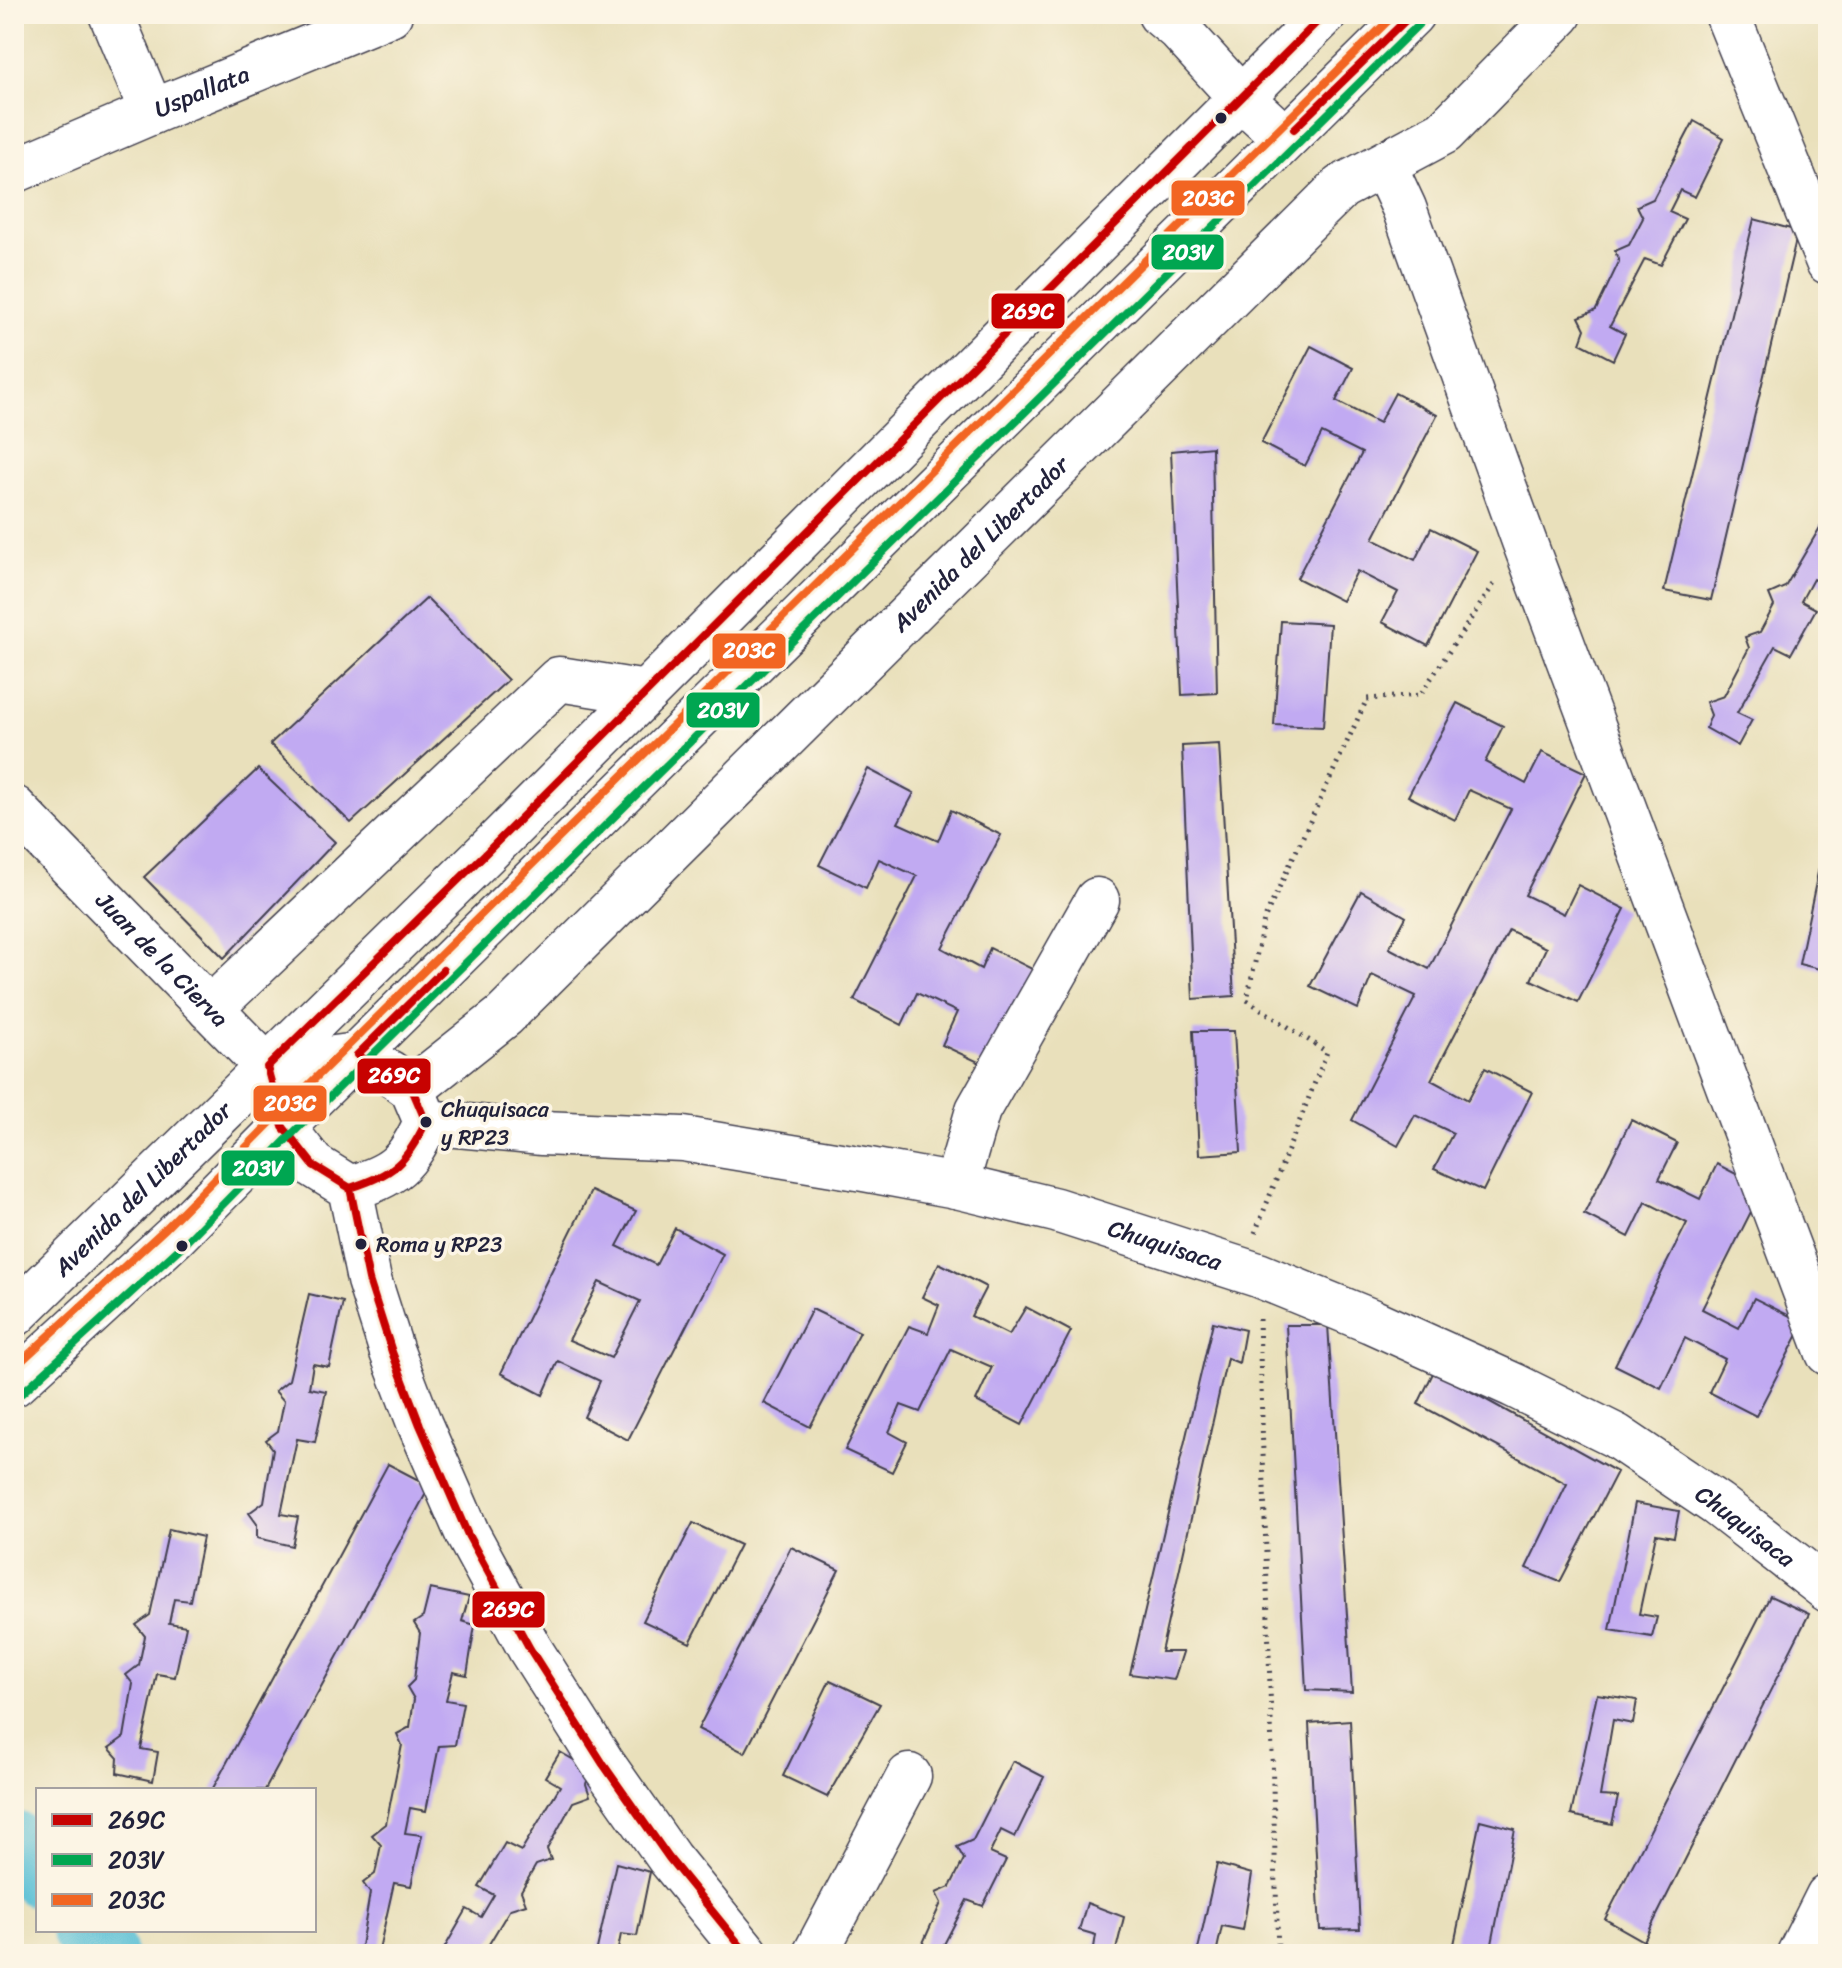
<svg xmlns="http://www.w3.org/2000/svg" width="1842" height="1968" font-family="Sriracha,sans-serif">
<rect width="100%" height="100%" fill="#fcf5e5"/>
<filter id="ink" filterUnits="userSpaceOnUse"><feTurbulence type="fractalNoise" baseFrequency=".0125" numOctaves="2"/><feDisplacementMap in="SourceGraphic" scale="16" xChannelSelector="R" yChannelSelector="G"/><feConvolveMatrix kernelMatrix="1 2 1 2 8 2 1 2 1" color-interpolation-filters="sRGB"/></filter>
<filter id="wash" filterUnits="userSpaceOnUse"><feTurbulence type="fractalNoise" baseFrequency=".006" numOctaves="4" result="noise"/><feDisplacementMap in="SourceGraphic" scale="32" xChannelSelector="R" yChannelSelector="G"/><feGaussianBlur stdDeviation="1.8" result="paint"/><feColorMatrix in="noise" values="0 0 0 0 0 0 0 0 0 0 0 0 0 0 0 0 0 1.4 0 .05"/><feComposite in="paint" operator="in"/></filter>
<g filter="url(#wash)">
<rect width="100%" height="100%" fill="#e9e0bb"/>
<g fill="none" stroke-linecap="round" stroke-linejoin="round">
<!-- river -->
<g stroke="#58bfd5" stroke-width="66">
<polyline points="14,1844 38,1874"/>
<polyline points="84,1930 104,1954"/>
</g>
</g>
<g id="blocks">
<!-- building -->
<g fill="#c1aaf2" fill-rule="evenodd">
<polygon points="1694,121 1724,138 1695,197 1680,190 1669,212 1685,219 1661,265 1645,259 1610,326 1625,334 1613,360 1580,343 1585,329 1579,317 1596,310 1619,262 1615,251 1629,245 1643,218 1637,206 1653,199"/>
<polygon points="1754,219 1798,231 1711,600 1664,591"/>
<polygon points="1311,346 1353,368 1336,401 1379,423 1395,393 1437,415 1373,539 1415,560 1431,528 1477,551 1428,646 1382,622 1398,592 1357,571 1342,601 1297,578 1362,453 1322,433 1305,466 1261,443"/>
<polygon points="1212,447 1217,693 1182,695 1171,451"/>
<polygon points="1828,514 1828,587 1813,579 1801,601 1816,609 1791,654 1775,646 1737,713 1752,720 1738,746 1706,728 1711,715 1706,702 1724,696 1749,648 1745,637 1760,632 1774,606 1769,594 1785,587"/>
<polygon points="427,598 508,680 351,823 270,744"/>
<polygon points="1281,621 1330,624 1323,727 1274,725"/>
<polygon points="1457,703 1503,726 1485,762 1526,784 1542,752 1586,773 1525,895 1564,914 1578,885 1625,909 1578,1002 1531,980 1546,948 1509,930 1431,1080 1468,1100 1485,1068 1532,1092 1483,1191 1434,1169 1453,1133 1415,1115 1398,1146 1352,1120 1416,996 1372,975 1358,1009 1310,986 1361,891 1406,917 1389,948 1429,969 1511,809 1469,790 1455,820 1408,796"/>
<polygon points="1219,744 1234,996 1193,999 1182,746"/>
<polygon points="258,769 335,842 224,958 144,877"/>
<polygon points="868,769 914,793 898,823 938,841 951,810 1001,835 942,948 981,969 990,948 1038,972 987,1066 942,1045 957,1012 917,993 902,1025 854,1000 917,876 879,859 866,888 819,865"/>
<polygon points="1827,829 1828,829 1828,971 1799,964"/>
<polygon points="1193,1031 1234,1031 1241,1152 1199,1155"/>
<polygon points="1631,1120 1677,1143 1659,1179 1700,1199 1717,1164 1763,1188 1702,1309 1739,1328 1754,1298 1804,1323 1756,1416 1709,1392 1725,1359 1685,1338 1661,1388 1615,1365 1687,1223 1646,1202 1629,1237 1584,1214"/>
<path d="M591,1191L636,1211L617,1246L656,1265L675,1228L723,1254L628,1440L584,1417L600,1381L558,1361L543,1395L501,1373ZM599,1282L640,1301L611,1358L569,1340Z"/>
<polygon points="939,1263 986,1287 971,1316 1009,1335 1026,1307 1071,1331 1022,1425 976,1401 992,1367 951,1349 920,1412 901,1405 889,1432 907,1442 892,1472 845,1450 909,1326 928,1333 939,1305 922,1297"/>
<polygon points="309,1294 343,1302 329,1367 313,1364 309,1388 326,1391 315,1442 297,1439 281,1514 298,1517 292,1546 257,1538 257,1524 249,1513 264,1502 273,1449 266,1440 278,1431 284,1401 275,1391 289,1380"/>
<polygon points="812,1309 860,1332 810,1427 764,1403"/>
<polygon points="1213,1322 1245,1330 1239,1363 1227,1358 1161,1652 1183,1652 1174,1680 1130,1674"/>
<polygon points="1286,1325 1328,1325 1352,1692 1306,1690"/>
<polygon points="1434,1371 1617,1472 1560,1582 1526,1568 1567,1484 1418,1404"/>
<polygon points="388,1464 430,1486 265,1790 212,1790"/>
<polygon points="1635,1503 1679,1511 1674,1537 1656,1534 1639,1614 1657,1617 1652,1637 1610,1630"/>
<polygon points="693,1523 740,1545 690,1643 643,1621"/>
<polygon points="169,1529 203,1537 190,1601 174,1599 169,1623 186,1626 175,1677 157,1674 141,1749 158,1752 153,1781 117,1773 118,1758 109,1748 124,1737 133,1684 126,1675 139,1665 145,1636 136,1625 150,1615"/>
<polygon points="791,1547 839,1570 745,1753 698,1729"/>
<polygon points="430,1589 469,1597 462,1621 475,1625 467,1675 453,1672 446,1700 463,1703 455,1745 439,1746 426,1811 410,1808 405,1833 422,1835 411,1886 394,1883 378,1954 350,1954 361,1946 370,1893 363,1883 375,1874 381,1845 372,1835 386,1824 402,1745 397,1734 410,1727 414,1699 407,1687 414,1680 420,1633 414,1623 423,1617"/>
<polygon points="1770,1596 1809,1614 1644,1941 1605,1919"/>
<polygon points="830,1680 880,1704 827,1797 783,1776"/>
<polygon points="1597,1694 1637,1700 1633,1724 1613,1720 1600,1796 1618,1797 1612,1824 1571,1815"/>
<polygon points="1350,1720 1360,1929 1320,1930 1309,1723"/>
<polygon points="560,1752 591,1770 586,1784 590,1796 573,1802 547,1849 551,1860 536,1865 521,1891 526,1904 510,1909 483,1954 441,1954 467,1909 481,1917 494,1895 479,1887 505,1843 521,1851 560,1786 545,1777"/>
<polygon points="1013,1761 1044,1777 1015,1837 1001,1830 990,1853 1006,1860 983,1906 967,1900 939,1954 918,1954 941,1903 936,1893 950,1887 964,1859 957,1847 973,1840"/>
<polygon points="1480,1820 1515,1829 1490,1954 1452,1954"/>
<polygon points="616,1863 650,1872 637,1936 621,1934 617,1954 591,1954 597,1949"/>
<polygon points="1217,1864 1252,1874 1243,1930 1222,1926 1216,1954 1197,1954"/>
<polygon points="1087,1903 1124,1917 1115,1954 1093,1954 1096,1935 1079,1930"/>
</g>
</g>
</g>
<g filter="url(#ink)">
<use href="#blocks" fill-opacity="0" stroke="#403e4e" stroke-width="2"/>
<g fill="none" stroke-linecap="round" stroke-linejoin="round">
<defs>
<g id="minor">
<polyline points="111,14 152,112"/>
<polyline points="1160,14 1178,29 1240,97 1285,138"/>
<polyline points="1727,14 1828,262"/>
<polyline points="1384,165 1404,208 1524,541 1828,1353"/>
<path id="s1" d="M14,171L152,112L390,14"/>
<path id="s2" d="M14,808L267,1067L283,1127L313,1165L350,1188L369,1280L392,1352L420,1425L468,1535L530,1649L603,1764L669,1858L747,1954"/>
<polyline points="210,1009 559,679 646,693"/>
<path d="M267,1067L357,1055L390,1073L412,1089L426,1122C407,1164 395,1175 350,1188"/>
<path id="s3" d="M412,1089L504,1016L1341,187L1444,132L1560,14"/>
<path id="s4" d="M426,1122L542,1133L683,1139L864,1169L956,1186L1056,1210L1258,1275L1371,1321L1513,1385L1616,1436L1717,1504L1828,1590"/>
<polyline points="956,1186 978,1110 1097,900"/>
<polyline points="815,1954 909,1776"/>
<polyline points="1799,1954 1828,1896"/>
</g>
<g id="major">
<path id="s5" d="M14,1315L486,853L1325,14"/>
<polyline points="14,1384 174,1237 283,1127 1412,14"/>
</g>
</defs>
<!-- minor casing -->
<use href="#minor" stroke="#403e4e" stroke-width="47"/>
<!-- major casing -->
<use href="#major" stroke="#403e4e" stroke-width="47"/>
<!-- path -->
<g stroke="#403e4e" stroke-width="5" stroke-dasharray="2 6" stroke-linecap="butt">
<polyline points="1255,1233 1327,1052 1247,1000 1264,920 1367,699 1420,695 1496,581"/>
<polyline points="1259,1319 1278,1954"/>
</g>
<!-- minor -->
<use href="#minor" stroke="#fff" stroke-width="44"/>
<!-- major -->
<use href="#major" stroke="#fff" stroke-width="44"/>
<defs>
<g id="bus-1">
<polyline points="1294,129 1412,14"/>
<path d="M350,1188C394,1174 406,1163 426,1122L412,1089L390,1073L357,1055L443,970"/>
<polyline points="747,1954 669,1858 603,1764 530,1649 468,1535 420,1425 392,1352 369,1280 350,1188 313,1165 283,1127 267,1067 486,853 1325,14"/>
</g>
<polyline id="bus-2" points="22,1393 182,1246 291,1135 1420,23"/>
<polyline id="bus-3" points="14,1368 166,1228 275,1118 1395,14"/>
</defs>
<!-- bus-1 casing -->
<use href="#bus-1" stroke="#fcf5e5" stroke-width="14"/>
<!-- bus-2 casing -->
<use href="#bus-2" stroke="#fcf5e5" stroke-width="14"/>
<!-- bus-3 casing -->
<use href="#bus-3" stroke="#fcf5e5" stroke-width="14"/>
<!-- bus-1 -->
<use href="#bus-1" stroke="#c70201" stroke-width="8"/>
<!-- bus-2 -->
<use href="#bus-2" stroke="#00a651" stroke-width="8"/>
<!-- bus-3 -->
<use href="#bus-3" stroke="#f26522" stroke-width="8"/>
</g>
</g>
<!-- markers -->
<g fill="#22223b" stroke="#fcf5e5" stroke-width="3">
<circle cx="1221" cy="118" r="7"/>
<circle cx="426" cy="1122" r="7"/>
<circle cx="361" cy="1244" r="7"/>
<circle cx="182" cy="1246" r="7"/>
</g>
<g text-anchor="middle" stroke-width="7" stroke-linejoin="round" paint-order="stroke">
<!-- bus labels -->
<g font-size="22" fill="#22223b" stroke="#fcf5e5" text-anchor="start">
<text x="441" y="1117">Chuquisaca<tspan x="441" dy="28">y RP23</tspan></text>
<text x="376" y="1252">Roma y RP23</text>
</g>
<!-- street labels -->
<g font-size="24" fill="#22223b" stroke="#fcf5e5">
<text dy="8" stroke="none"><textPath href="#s1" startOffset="204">Uspallata</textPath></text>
<text dy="8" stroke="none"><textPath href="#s3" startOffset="788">Avenida del Libertador</textPath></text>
<text dy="8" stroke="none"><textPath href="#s2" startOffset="212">Juan de la Cierva</textPath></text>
<text dy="8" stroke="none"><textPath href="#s5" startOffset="180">Avenida del Libertador</textPath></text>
<text dy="8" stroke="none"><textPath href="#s4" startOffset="752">Chuquisaca</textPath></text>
<text dy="8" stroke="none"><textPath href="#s4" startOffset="1400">Chuquisaca</textPath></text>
</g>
</g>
<g stroke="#fcf5e5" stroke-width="3">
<rect x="1170" y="179" width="76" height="38" rx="8" fill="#f26522"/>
<rect x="1150" y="233" width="75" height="38" rx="8" fill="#00a651"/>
<rect x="990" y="292" width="76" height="38" rx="8" fill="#c70201"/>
<rect x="711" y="632" width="76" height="38" rx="8" fill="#f26522"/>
<rect x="685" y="691" width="76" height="38" rx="8" fill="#00a651"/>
<rect x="356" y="1057" width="76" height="38" rx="8" fill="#c70201"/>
<rect x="252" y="1084" width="76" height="39" rx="8" fill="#f26522"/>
<rect x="220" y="1149" width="76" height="38" rx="8" fill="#00a651"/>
<rect x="471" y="1590" width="75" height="39" rx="8" fill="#c70201"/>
</g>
<g font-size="22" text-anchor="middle" font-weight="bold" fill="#fff">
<text x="1208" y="206">203C</text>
<text x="1188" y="260">203V</text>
<text x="1028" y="319">269C</text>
<text x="749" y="658">203C</text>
<text x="723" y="718">203V</text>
<text x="394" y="1083">269C</text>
<text x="290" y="1111">203C</text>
<text x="258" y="1176">203V</text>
<text x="508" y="1617">269C</text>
</g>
<!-- margin -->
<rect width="1842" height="1968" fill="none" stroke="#fcf5e5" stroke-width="48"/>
<!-- legend -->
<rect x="36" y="1788" width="280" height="144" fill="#fcf5e5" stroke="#a5a1a1" stroke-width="2"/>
<rect x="52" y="1814" width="40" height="12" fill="#c70201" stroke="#a5a1a1" stroke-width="2"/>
<text x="108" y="1828" font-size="24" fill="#22223b">269C</text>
<rect x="52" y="1854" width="40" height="12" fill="#00a651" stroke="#a5a1a1" stroke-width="2"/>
<text x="108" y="1868" font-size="24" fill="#22223b">203V</text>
<rect x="52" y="1894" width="40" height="12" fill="#f26522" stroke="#a5a1a1" stroke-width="2"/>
<text x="108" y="1908" font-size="24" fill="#22223b">203C</text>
</svg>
